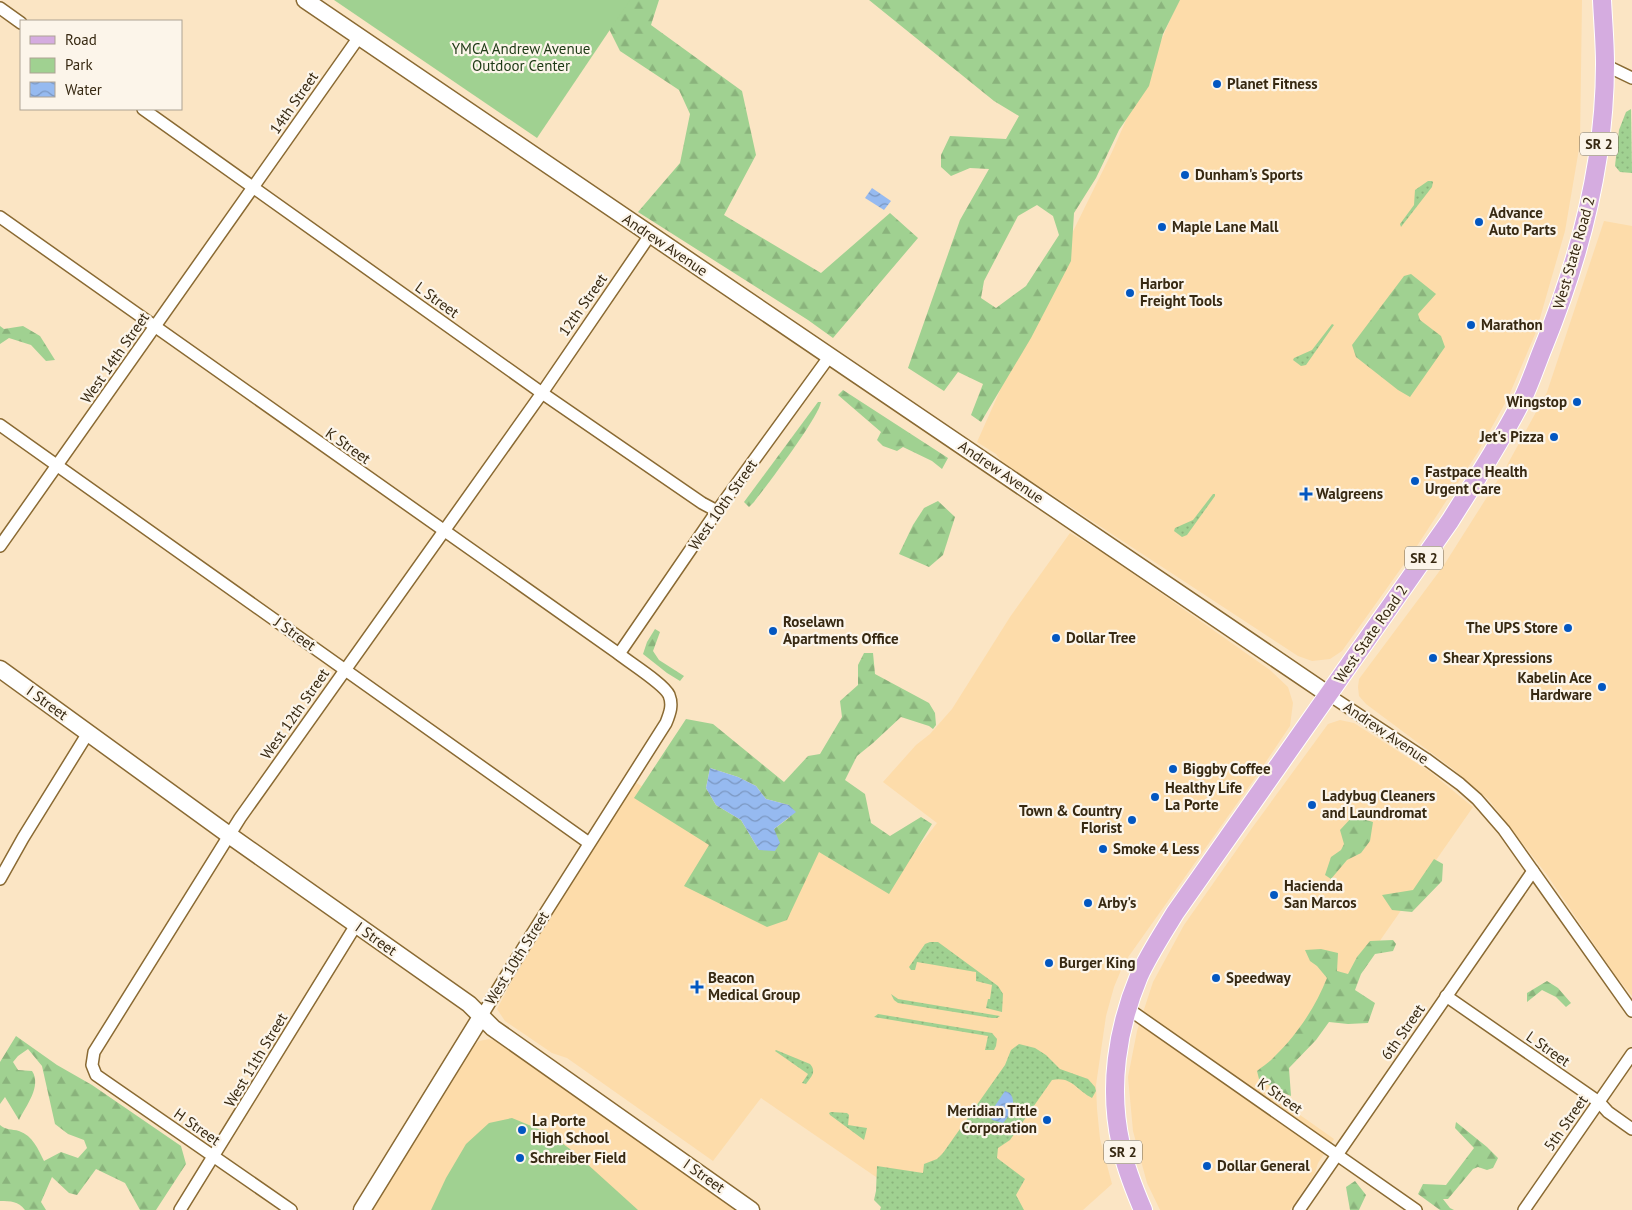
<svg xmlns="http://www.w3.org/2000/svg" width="1632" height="1210" font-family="'PT Sans',sans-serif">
<defs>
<pattern id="grass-dots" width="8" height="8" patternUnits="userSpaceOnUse" patternTransform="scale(1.25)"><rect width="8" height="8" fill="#a0d191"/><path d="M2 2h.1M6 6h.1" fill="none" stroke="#8ab37c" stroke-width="1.8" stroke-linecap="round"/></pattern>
<pattern id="forest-firs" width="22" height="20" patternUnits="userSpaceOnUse" patternTransform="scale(1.25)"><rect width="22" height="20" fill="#a0d191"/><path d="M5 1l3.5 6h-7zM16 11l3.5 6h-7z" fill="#8ab37c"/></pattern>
<pattern id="water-waves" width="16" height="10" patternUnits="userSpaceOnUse" patternTransform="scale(1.25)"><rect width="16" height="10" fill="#96baf0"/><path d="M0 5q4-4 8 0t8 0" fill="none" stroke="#7b97c1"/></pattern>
</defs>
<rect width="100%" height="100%" fill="#fbe5c4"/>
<!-- built -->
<g fill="#fddcaa">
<polygon points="1179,0 1582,0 1580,143 1565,231 1536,332 1508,398 1478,452 1417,546 1342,651 1330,659 1312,661 1298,656 1002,462 996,454 977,442 1053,272 1112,152"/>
<polygon points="1604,221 1632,226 1632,996 1615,975 1547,875 1489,800 1453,769 1366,704 1359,696 1358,687 1359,679 1444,565 1506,467 1547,392"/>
<polygon points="1070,533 1105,554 1270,670 1288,687 1293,703 1290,726 1253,781 1124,963 1114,987 1106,1016 1096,1085 1097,1109 1100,1139 1112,1184 1083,1210 1023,1210 911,1201 761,1098 713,1161 567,1058 552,1053 505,1021 497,1009 514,977 558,903 616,813 633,781 790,873 820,837 891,882 937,823 883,782 916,745 930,734 952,709 1010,617"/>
<polygon points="1340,720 1354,723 1429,771 1473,807 1315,1034 1266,1091 1334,1139 1318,1163 1315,1173 1290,1210 1160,1210 1147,1183 1133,1131 1128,1077 1137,1031 1153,982 1184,925 1252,828 1328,724"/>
<polygon points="489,1039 496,1041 736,1210 372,1210 475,1045 479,1041"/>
</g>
<!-- grass -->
<g fill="url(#grass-dots)">
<polygon points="1631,109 1632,173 1620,172 1615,166 1619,130 1626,112"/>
<polygon points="1428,181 1432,181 1433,182 1432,187 1401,227 1400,224 1414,205 1415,190"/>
<polygon points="1332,324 1334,325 1306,365 1301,366 1293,360 1294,358 1312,350"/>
<polygon points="1213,494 1215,494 1215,496 1187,535 1182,537 1174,531 1175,528 1193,520"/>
<polygon points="930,942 938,942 998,986 1003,994 1002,1012 986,1008 988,999 990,999 992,985 976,981 976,972 917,962 915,970 911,970 909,967 925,944"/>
<polygon points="891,994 898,999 1000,1016 997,1018 992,1018 898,1003 894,1000"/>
<polygon points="878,1014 992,1033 997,1039 996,1046 994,1050 985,1050 988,1036 874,1017"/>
<path d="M1019,1044L1035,1048L1046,1055L1060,1069L1088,1079L1095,1087L1096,1091L1092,1098C1076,1090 1072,1076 1052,1080L1010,1140L998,1148L997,1158L1025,1179L1016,1195L1024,1210H880L881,1207L874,1200L876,1191L877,1166L923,1173L924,1164L937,1159L943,1153L1005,1065L1011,1050Z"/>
<path d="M776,1050L810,1064C817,1072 811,1077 806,1084L802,1083L808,1074L775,1051Z"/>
<polygon points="831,1112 847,1113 849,1115 848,1125 867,1128 864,1140 830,1115 829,1113"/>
</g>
<!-- forest -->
<g fill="url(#forest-firs)" fill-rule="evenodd">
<polygon points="610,0 659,0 651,25 742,91 756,155 724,215 821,273 890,213 918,238 833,338 808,320 638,212 680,163 690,114 679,90 620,51 604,19"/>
<path d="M869,0H1180L1163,34L1149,86L1119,130L1096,178L1074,213L1071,261L1031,338L981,422L971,415L983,384L958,372L944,391L908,368L960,220L989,169L970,168L951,176L941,167V155L950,136L1006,139L1019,116L994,101ZM1037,205L1053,216L1059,235L1026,286L996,308L981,298L984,281L1018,216Z"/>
<polygon points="1411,274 1436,294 1418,314 1420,320 1441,336 1445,347 1410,397 1398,390 1356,357 1352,345 1404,276"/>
<polygon points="0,326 4,329 23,326 40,336 55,360 46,361 31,345 9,338 0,344"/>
<polygon points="843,390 948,458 942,469 932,461 903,447 897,451 883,446 877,440 881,432 838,395"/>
<path d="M818,402H821C819,417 767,485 754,502L749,507L744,502Z"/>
<polygon points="938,501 955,517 943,555 929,567 899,554 913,525 924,508"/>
<polygon points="655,629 660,632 653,651 659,660 684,676 680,681 667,673 643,654 647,642"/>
<path d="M864,653H873L875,674L929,703L935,713L936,725L933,729L929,726L901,717L873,743L857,756L845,780L865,794L871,823L890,836L921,817L932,824L889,894L819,852L787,920L767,927L684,886L709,845L634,798L686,719L713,724L784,782L808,756L820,754L842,717L840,701L858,685V665ZM710,768L738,777L756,786L766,799L789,805L790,817L774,829L759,850L741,820L716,805L706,788Z"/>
<polygon points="1353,816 1373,822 1370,841 1361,853 1347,860 1331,879 1325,875 1331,857 1341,850 1344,844 1340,830"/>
<polygon points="1434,859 1443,864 1442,881 1412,912 1392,910 1382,895 1413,890"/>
<path d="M1393,940L1396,944L1393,951L1375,954L1361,974L1355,990L1375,1003L1368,1023L1348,1024L1329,1022L1316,1040L1289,1068L1291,1096L1279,1091L1259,1079L1257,1071C1263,1066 1270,1062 1275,1056C1297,1035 1316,1006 1327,978L1317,966L1310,961L1305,950L1321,949L1338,953L1337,971L1348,974L1357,957L1370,941Z"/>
<polygon points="1547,981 1558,988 1571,1003 1566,1007 1556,997 1542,990 1527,1002 1527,993"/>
<path d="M16,1036L57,1065L92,1085L181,1146L186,1164L156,1210H140L125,1183L96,1169L77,1195L69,1193L52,1177L41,1202L46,1210H25C18,1201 11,1201 0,1201V1125C5,1130 12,1129 19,1131C33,1136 38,1149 44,1161L61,1152L78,1158L87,1148L84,1140L68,1134L55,1124L42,1066L28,1049L18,1056L13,1062L18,1070L32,1071C42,1086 26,1106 19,1120L5,1097L0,1104V1062Z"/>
<polygon points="1456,1122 1487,1147 1498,1158 1493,1168 1487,1170 1478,1167 1473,1169 1448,1199 1443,1199 1450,1208 1454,1210 1440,1210 1418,1194 1423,1184 1446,1185 1474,1148 1455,1128"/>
<polygon points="1355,1181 1366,1195 1359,1210 1350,1210 1346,1187"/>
</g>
<!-- park -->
<g fill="#a0d191">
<polygon points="334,0 630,0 537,138"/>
<polygon points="512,1118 541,1130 543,1129 574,1152 638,1210 431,1210 446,1178 466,1144 489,1123"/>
</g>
<!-- water -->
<g fill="url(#water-waves)">
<polygon points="872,188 891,201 884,210 865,198"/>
<polygon points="710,768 738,777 756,786 766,799 789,805 796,812 774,829 780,843 775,851 759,850 741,820 716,805 706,788"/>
<path d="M1005,1091L1010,1093C1017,1103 1011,1114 1003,1123L992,1120L990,1113Z"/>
</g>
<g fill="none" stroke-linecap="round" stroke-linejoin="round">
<defs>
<g id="street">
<polyline points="0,8 21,23"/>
<polyline points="1605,65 1632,78"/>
<polyline points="143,109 542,393 702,503 717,511"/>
<path d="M0,217L619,654C630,663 664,684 669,695C673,705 670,713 666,723L525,945L481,1017"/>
<polyline points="0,425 589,843"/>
<polyline points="0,546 359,37"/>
<polyline points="619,654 717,511 829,357"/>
<polyline points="1329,695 1426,759 1460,784 1477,799 1504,830 1632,1011"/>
<polyline points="0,879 23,838 88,733"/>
<polyline points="1446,996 1599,1102 1608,1112 1632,1129"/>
<polyline points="1127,1008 1416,1210"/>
<polyline points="180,1210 356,925"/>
<polyline points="291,1210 96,1075 92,1065 94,1052 240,818 542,393 650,235"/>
<polyline points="1299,1210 1533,871"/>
<polyline points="1524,1210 1632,1054"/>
</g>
<g id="secondary">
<polyline points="305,0 1329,695"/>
<polyline points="0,669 229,835 469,1004 493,1028 751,1210"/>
<polyline points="362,1210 481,1017"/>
</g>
<path id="primary" d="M1143,1210C1134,1189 1125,1167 1121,1145C1108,1088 1117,1029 1139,976C1149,954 1163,933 1175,913L1450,521C1475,481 1501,442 1522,400C1530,384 1536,365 1543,348C1580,258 1605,162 1605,64C1605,43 1603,21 1602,0"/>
</defs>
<!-- street casing -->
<use href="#street" stroke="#8a6a33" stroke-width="14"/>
<!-- secondary casing -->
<use href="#secondary" stroke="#8a6a33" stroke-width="19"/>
<!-- primary casing -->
<use href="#primary" stroke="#fff" stroke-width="20"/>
<!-- street -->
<use href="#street" stroke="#fff" stroke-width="11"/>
<!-- secondary -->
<use href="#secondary" stroke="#fff" stroke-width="16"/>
<!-- primary -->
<use href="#primary" stroke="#d5ace0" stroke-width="18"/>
</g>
<!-- markers -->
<g fill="#0357c1" stroke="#fcf5ea" stroke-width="2">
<circle cx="1217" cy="84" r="5"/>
<circle cx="1185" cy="175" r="5"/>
<circle cx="1479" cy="222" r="5"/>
<circle cx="1162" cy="227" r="5"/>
<circle cx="1130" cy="293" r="5"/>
<circle cx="1471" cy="325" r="5"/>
<circle cx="1577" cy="402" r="5"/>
<circle cx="1554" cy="437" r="5"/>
<circle cx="1415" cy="481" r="5"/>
<path d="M1303.5 486.5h5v5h5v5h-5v5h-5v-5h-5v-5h5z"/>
<circle cx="1568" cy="628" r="5"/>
<circle cx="773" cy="631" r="5"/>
<circle cx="1056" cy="638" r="5"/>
<circle cx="1433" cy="658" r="5"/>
<circle cx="1602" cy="687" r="5"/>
<circle cx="1173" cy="769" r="5"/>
<circle cx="1155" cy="797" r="5"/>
<circle cx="1312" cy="805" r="5"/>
<circle cx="1132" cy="820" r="5"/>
<circle cx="1103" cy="849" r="5"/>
<circle cx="1274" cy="895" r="5"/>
<circle cx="1088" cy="903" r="5"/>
<circle cx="1049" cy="963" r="5"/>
<circle cx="1216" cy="978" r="5"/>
<path d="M694.5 979.5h5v5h5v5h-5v5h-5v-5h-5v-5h5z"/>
<circle cx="1047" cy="1120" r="5"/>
<circle cx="522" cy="1130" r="5"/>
<circle cx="520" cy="1158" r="5"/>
<circle cx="1207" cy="1166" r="5"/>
</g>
<g text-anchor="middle" stroke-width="4.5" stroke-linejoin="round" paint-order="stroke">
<!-- shield labels -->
<g fill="#fcf5ea" stroke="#726653" stroke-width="1">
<rect x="1580" y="132.5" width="38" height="23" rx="4"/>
<rect x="1405" y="546.5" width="38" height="23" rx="4"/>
<rect x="1104" y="1140.5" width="38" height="23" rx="4"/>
</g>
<g font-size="14" font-weight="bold" fill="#372912">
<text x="1599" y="149">SR 2</text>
<text x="1424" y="563">SR 2</text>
<text x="1123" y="1157">SR 2</text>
</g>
<!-- park labels -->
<g font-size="15" fill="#1e3a15" stroke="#fcf5ea">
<text x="521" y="54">YMCA Andrew Avenue<tspan x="521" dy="17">Outdoor Center</tspan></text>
</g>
<!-- poi labels -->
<g font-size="15" font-weight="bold" fill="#372912" stroke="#fcf5ea" text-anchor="start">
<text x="1227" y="89">Planet Fitness</text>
<text x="1195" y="180">Dunham's Sports</text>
<text x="1489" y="218">Advance<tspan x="1489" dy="17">Auto Parts</tspan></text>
<text x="1172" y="232">Maple Lane Mall</text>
<text x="1140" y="289">Harbor<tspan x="1140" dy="17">Freight Tools</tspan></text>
<text x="1481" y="330">Marathon</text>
<text x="1567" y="407" text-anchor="end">Wingstop</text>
<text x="1544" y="442" text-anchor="end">Jet's Pizza</text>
<text x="1425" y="477">Fastpace Health<tspan x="1425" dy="17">Urgent Care</tspan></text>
<text x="1316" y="499">Walgreens</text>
<text x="783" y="627">Roselawn<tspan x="783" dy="17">Apartments Office</tspan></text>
<text x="1558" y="633" text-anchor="end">The UPS Store</text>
<text x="1066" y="643">Dollar Tree</text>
<text x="1443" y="663">Shear Xpressions</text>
<text x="1592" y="683" text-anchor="end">Kabelin Ace<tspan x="1592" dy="17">Hardware</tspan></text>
<text x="1183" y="774">Biggby Coffee</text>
<text x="1165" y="793">Healthy Life<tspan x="1165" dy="17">La Porte</tspan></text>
<text x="1322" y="801">Ladybug Cleaners<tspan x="1322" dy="17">and Laundromat</tspan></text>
<text x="1122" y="816" text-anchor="end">Town &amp; Country<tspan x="1122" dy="17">Florist</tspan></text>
<text x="1113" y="854">Smoke 4 Less</text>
<text x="1284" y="891">Hacienda<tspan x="1284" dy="17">San Marcos</tspan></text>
<text x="1098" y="908">Arby's</text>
<text x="1059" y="968">Burger King</text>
<text x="708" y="983">Beacon<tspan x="708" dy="17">Medical Group</tspan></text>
<text x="1226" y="983">Speedway</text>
<text x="1037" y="1116" text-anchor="end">Meridian Title<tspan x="1037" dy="17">Corporation</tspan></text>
<text x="532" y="1126">La Porte<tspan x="532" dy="17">High School</tspan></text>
<text x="530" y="1163">Schreiber Field</text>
<text x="1217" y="1171">Dollar General</text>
</g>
<!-- street labels -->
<g font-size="15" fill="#372912" stroke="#fcf5ea">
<text transform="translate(294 103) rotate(-55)" y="5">14th Street</text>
<text transform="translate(665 245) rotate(34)" y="5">Andrew Avenue</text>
<text transform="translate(1574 253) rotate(-74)" y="5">West State Road 2</text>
<text transform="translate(437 300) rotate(36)" y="5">L Street</text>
<text transform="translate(583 305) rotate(-55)" y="5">12th Street</text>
<text transform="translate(115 358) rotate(-55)" y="5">West 14th Street</text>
<text transform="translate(348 446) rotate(35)" y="5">K Street</text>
<text transform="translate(1001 472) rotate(34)" y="5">Andrew Avenue</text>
<text transform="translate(723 505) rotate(-55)" y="5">West 10th Street</text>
<text transform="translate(295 634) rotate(35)" y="5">J Street</text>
<text transform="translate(1371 634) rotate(-55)" y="5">West State Road 2</text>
<text transform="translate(47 703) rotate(36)" y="5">I Street</text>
<text transform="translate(295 714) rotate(-55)" y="5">West 12th Street</text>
<text transform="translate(1386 733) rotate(34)" y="5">Andrew Avenue</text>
<text transform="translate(376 939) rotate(35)" y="5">I Street</text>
<text transform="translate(517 958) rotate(-58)" y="5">West 10th Street</text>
<text transform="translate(1403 1032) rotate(-55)" y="5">6th Street</text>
<text transform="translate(1548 1049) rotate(35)" y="5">L Street</text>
<text transform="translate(256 1060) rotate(-59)" y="5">West 11th Street</text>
<text transform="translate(1280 1096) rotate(35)" y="5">K Street</text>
<text transform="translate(1566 1123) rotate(-55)" y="5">5th Street</text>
<text transform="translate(197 1127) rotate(35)" y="5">H Street</text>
<text transform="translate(704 1176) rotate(35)" y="5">I Street</text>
</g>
</g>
<!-- legend -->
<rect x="20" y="20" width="162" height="90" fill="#fcf5ea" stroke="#ada394"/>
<rect x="30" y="36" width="25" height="8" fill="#d5ace0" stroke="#ada394"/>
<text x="65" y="45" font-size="15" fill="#372912">Road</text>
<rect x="30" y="58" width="25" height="15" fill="#a0d191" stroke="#ada394"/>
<text x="65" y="70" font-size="15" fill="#372912">Park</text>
<rect x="30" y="82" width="25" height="15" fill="url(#water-waves)" stroke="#ada394"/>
<text x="65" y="95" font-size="15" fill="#372912">Water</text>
</svg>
